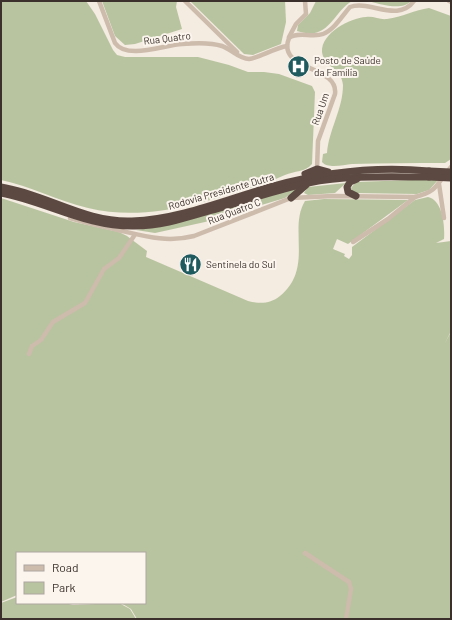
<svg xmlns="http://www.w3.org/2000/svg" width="452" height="620" font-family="Barlow,sans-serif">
<rect width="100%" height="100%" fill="#f4ebe1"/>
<!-- green -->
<g fill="#b8c4a0">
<path d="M1,1H86L95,14L113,50L117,55L125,57H198L229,65L248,72H264L279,74L312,86L315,92L312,164C306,172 294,171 285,175C275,179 268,183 257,186C202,203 146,222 88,208C58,201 31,186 1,180Z"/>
<polygon points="102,1 177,1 176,7 182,29 135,44 125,45 115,36"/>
<polygon points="190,1 285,1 286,22 281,44 253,55 244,54"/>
<path d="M316,1H352C332,13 329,42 297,31L298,25L310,13Z"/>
<path d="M366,1H411C401,12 379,3 366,1Z"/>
<path d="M429,8L451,16V159L445,163C414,163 383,163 352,164C343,165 328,169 322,162L323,154L327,153C329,129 343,109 343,85C342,69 324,67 322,52C321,33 350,18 366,17C374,16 380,20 387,19C402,17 415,10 429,8Z"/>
<polygon points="439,179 429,190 417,194 355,193 352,191 351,188 356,182"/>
<polygon points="346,183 335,193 308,195 304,193 308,187"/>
<polygon points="300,187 285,198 205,222 155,233 136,230 157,227"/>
<path d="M428,197C443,200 445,227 444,239L436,243L451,241V331L445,343L451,332V619H137L131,609L121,603H145V553H17V595L1,602V198L74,222L119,232L127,236L147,251L146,257L248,301C260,304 270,304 280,296C314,268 288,229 305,201L324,199L408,200L348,244L337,239L333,249L345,254L344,256L349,259L352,255V247L415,200Z"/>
<polygon points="17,597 17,603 65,603 73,605 119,603 130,609 136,619 1,618 1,603"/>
</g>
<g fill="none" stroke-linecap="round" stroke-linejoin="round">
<!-- minor -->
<g stroke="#cdbbac" stroke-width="4.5">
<path d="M99,1L115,43C127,60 164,45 182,44C194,43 210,42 222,46C231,49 239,59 249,59C258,58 275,48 287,46"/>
<polyline points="185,1 237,52"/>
<polyline points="449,1 451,2"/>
<polyline points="289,37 296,24 306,14 305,1"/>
<path d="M317,169L318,141L335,94C339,65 276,71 289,38C297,31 313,38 323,34C334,30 342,16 350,7C370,0 398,23 414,1"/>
<polyline points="439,184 444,218"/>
<path d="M70,218C86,223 101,226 118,230C144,236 167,243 194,236L291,198L333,196L415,197C439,191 436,184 451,167"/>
<polyline points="353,242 388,219 415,197"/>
<polyline points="29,354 32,346 41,340 53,322 85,303 104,269 119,258 134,236"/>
<polyline points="305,553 349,582 351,589 346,619"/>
</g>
<!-- highway -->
<g stroke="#5c4a42" stroke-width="7">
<polyline points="305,174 317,169 328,172"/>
<path d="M1,187C46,194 85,223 132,221C181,219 227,199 273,186C324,172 377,166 429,171"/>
<path d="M1,193C48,202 86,227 135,226C161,226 185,218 209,211C242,202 275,190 308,183C348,175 388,177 429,177"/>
<polyline points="356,196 348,192 347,187 350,182 357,179"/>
<polyline points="291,198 306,185"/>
</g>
<!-- highway-bridge -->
<g stroke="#5c4a42" stroke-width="7">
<polyline points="429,171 451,172"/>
<polyline points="429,177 451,178"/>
</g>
</g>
<!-- icons -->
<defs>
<symbol id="hospital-disc" viewBox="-11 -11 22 22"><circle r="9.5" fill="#1f5a5e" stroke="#fbf5ee"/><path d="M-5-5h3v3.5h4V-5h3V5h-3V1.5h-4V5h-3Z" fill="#fff"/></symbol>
<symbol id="restaurant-disc" viewBox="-11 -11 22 22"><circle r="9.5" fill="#1f5a5e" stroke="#fbf5ee"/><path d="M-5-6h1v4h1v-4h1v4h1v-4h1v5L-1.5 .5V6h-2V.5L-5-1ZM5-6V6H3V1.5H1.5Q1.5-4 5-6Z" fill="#fff"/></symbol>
</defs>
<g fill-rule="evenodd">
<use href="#hospital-disc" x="286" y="54" width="25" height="25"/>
<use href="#restaurant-disc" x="178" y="252" width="25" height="25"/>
</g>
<g text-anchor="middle" stroke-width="4" stroke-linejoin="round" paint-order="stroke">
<!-- street labels -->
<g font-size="10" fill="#3b302b" stroke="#fbf5ee">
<text transform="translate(167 38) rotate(-7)" y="4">Rua Quatro</text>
<text transform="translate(320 109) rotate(-71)" y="4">Rua Um</text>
<text transform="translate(221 191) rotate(-16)" y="4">Rodovia Presidente Dutra</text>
<text transform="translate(234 211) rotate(-21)" y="4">Rua Quatro C</text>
</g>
<!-- poi labels -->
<g font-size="10" fill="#3b302b" stroke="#fbf5ee" text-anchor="start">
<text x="314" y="64">Posto de Saúde<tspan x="314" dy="12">da Família</tspan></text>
<text x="206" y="268">Sentinela do Sul</text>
</g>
</g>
<!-- border -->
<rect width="452" height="620" fill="none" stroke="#3b302b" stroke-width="4"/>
<!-- legend -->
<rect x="16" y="552" width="130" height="52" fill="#fbf5ee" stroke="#aea6a0"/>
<rect x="24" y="565" width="20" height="6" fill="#cdbbac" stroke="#aea6a0"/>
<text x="52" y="572" font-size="12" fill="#3b302b">Road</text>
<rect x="24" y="582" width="20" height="12" fill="#b8c4a0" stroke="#aea6a0"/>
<text x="52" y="592" font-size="12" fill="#3b302b">Park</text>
</svg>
